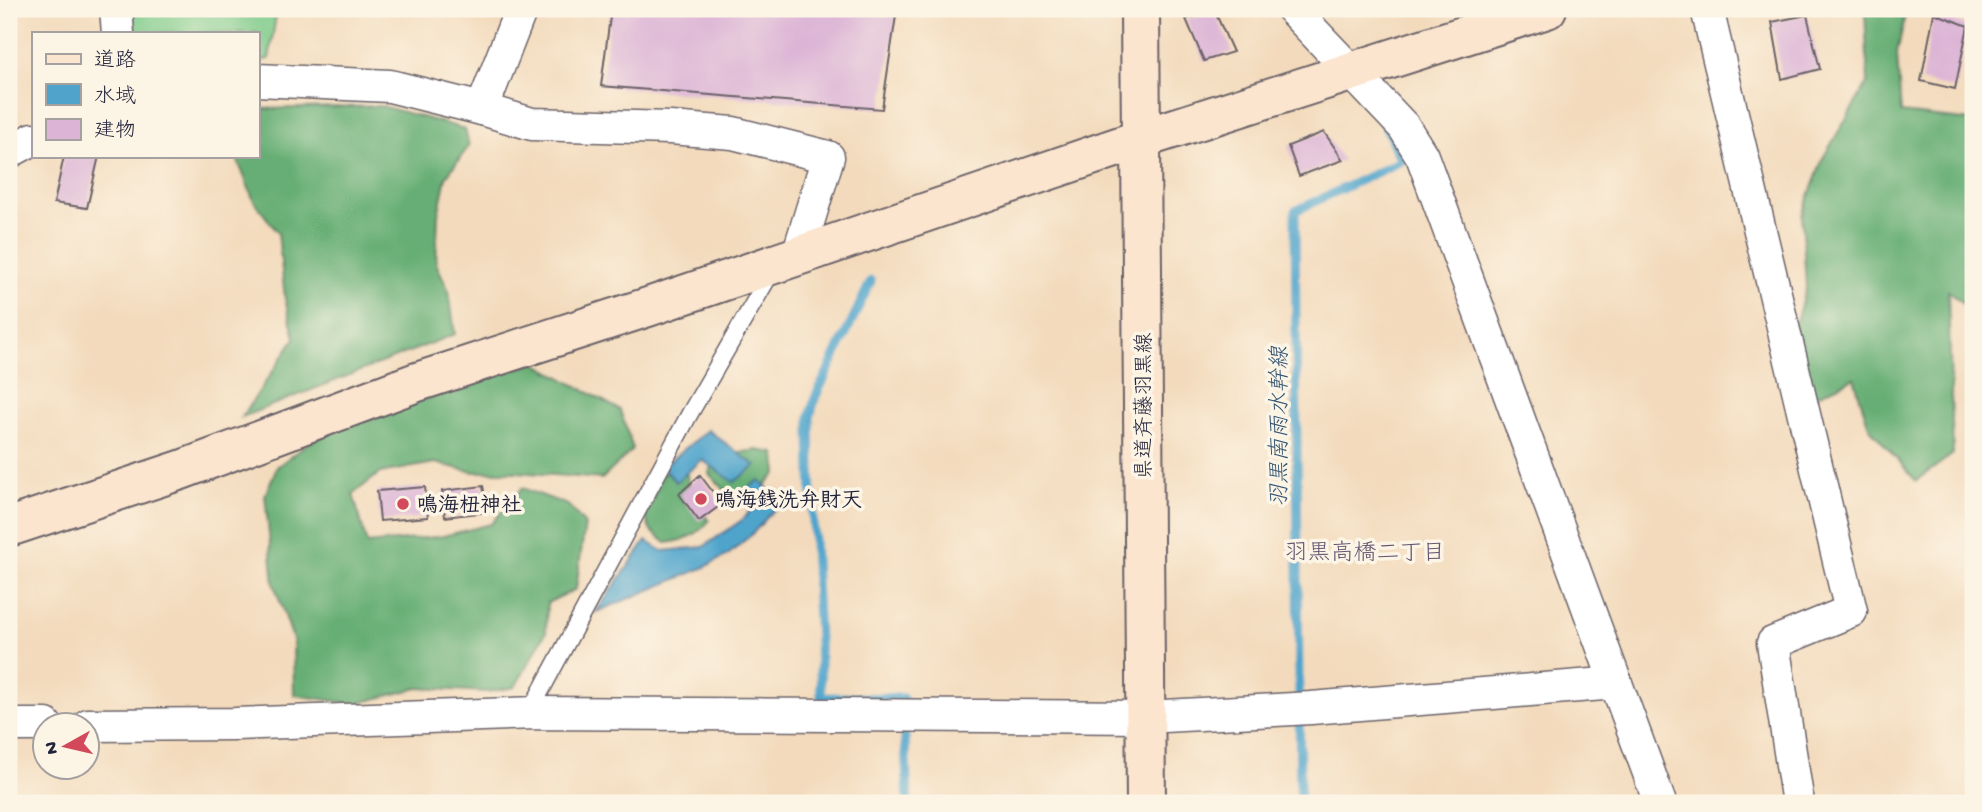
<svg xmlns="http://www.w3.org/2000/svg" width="1982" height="812" font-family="'Gochi Hand','Klee One',sans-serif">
<rect width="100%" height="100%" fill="#fcf5e5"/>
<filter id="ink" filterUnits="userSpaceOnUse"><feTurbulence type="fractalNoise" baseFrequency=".0143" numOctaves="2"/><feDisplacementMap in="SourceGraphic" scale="14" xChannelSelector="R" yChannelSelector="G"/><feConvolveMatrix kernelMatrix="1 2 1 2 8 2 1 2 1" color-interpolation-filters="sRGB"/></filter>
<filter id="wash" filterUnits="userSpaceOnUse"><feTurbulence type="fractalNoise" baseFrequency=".00686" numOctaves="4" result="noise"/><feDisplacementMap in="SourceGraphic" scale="28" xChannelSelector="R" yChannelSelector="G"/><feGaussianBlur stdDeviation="1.57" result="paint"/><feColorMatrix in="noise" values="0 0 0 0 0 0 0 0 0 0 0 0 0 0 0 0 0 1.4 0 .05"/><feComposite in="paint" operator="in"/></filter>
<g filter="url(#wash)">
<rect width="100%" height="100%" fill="#f3dabc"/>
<!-- green -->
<polygon fill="#7dca89" stroke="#507662" stroke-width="2" points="132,9 277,9 269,59 257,61 257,33 134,33"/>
<!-- forest -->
<g fill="#66ae75" stroke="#446858" stroke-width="2">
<polygon points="1865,9 1906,10 1897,54 1901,113 1973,121 1973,312 1948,291 1953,454 1916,481 1869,427 1854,378 1803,402 1785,357 1806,288 1802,215 1823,158 1868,82"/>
<polygon points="382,106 465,129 469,146 446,177 438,215 436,263 449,291 455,334 242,417 295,338 285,299 278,233 254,201 236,156 257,156 257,109"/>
<polygon points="535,363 620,410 633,449 602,479 517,472 474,472 435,463 380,473 353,494 367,544 443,536 491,524 522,488 568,505 585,524 576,589 547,603 546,632 515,687 487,692 418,688 355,704 294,695 293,639 274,584 265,495 277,467 312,440 408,405"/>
<polygon points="757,450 775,453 777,473 753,499 730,508 724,489 709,474 714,451 730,454"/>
<path d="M685,466L692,498L709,521C697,536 684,541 666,543L650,530L644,512L654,500L650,478Z"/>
</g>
<!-- water -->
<g fill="#50a4cc" stroke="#396384" stroke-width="2">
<polygon points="708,430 756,466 734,482 702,460 676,482 662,467"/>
<polygon points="759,480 781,502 754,532 728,555 703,568 596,612 646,541 663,551 703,547 742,520 751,510 738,496"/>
</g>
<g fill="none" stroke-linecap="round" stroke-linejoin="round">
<!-- stream -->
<g stroke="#50a4cc" stroke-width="9">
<path d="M871,281L815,398L810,417C810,511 819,604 821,697L903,698L908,803"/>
<polyline points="1300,803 1295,211 1401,161 1384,123"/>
</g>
</g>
<g id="blocks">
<!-- building -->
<g fill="#dcb4d6">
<polygon points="611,9 897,9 882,109 601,86"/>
<polygon points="1215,12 1233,52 1204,61 1186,19"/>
<polygon points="1934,13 1968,26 1955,89 1921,81"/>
<polygon points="1807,15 1820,69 1782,79 1772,22"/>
<polygon points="1324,132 1343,160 1299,176 1288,146"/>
<polygon points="64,156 99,156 87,208 54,203"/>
<polygon points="700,475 722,504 699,521 679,494"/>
<polygon points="483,486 488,512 445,517 442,491"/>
<polygon points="425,487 428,517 380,521 377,491"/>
</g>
</g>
</g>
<g filter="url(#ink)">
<use href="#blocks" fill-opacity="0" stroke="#6b6268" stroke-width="2"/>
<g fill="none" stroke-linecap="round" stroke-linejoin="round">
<defs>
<polyline id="lane" points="529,713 689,415 772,271"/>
<g id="street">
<polyline points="116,9 118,33"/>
<polyline points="1292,9 1404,127 1422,156 1660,803"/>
<polyline points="1707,9 1851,611 1773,643 1798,803"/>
<polyline points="257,80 390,86 482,109 521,9"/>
<polyline points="482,109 532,124 670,128 733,133 828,157 798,255"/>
<polyline points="9,152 33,139"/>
<polyline points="9,725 46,725"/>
<polyline points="88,725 235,724 537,713 1145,717 1311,708 1616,683"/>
</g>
<g id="secondary">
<polyline points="1140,9 1146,803"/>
<polyline points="9,527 181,470 417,382 648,307 1141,139 1547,9"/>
</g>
</defs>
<!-- lane casing -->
<use href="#lane" stroke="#6b6268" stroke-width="19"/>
<!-- street casing -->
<use href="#street" stroke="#6b6268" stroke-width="35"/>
<!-- secondary casing -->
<use href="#secondary" stroke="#6b6268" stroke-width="42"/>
<!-- lane -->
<use href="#lane" stroke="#fff" stroke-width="16"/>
<!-- street -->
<use href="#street" stroke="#fff" stroke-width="32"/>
<!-- secondary -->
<use href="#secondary" stroke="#fce5cf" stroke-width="38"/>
</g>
</g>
<!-- markers -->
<g fill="#d1495b" stroke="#fcf5e5" stroke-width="2.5">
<circle cx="701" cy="499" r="7"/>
<circle cx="403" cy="504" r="7"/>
</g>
<g text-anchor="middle" stroke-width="7" stroke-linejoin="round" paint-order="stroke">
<!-- street labels -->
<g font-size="21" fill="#22223b" stroke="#fcf5e5">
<text transform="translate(1143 406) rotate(-90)" y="7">県道斉藤羽黒線</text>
</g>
<!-- poi labels -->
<g font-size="21" font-weight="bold" fill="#22223b" stroke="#fcf5e5" text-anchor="start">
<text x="715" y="506">鳴海銭洗弁財天</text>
<text x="417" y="511">鳴海杻神社</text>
</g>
<!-- water labels -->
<g font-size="23" font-style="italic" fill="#345675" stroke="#fcf5e5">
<text transform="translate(1278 427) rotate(-90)" y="8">羽黒南雨水幹線</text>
</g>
<!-- neighbourhood labels -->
<g font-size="23" fill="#635571" stroke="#fcf5e5">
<text x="1365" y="559">羽黒高橋二丁目</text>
</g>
</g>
<!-- margin -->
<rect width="1982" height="812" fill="none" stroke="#fcf5e5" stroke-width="35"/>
<!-- legend -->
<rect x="32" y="32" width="228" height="126" fill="#fcf5e5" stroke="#a5a1a1" stroke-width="2"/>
<rect x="46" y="54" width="35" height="10" fill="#fce5cf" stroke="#a5a1a1" stroke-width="2"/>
<text x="94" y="66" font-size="21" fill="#22223b">道路</text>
<rect x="46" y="84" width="35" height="21" fill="#50a4cc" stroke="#a5a1a1" stroke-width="2"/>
<text x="94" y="102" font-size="21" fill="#22223b">水域</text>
<rect x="46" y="119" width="35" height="21" fill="#dcb4d6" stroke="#a5a1a1" stroke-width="2"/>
<text x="94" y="136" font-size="21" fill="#22223b">建物</text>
<!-- north arrow -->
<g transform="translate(66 746) rotate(262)"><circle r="33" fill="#fcf5e5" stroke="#a5a1a1" stroke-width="2"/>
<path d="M0-5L12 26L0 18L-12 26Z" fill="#d1495b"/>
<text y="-10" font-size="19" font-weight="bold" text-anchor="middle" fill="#22223b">N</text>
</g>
</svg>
